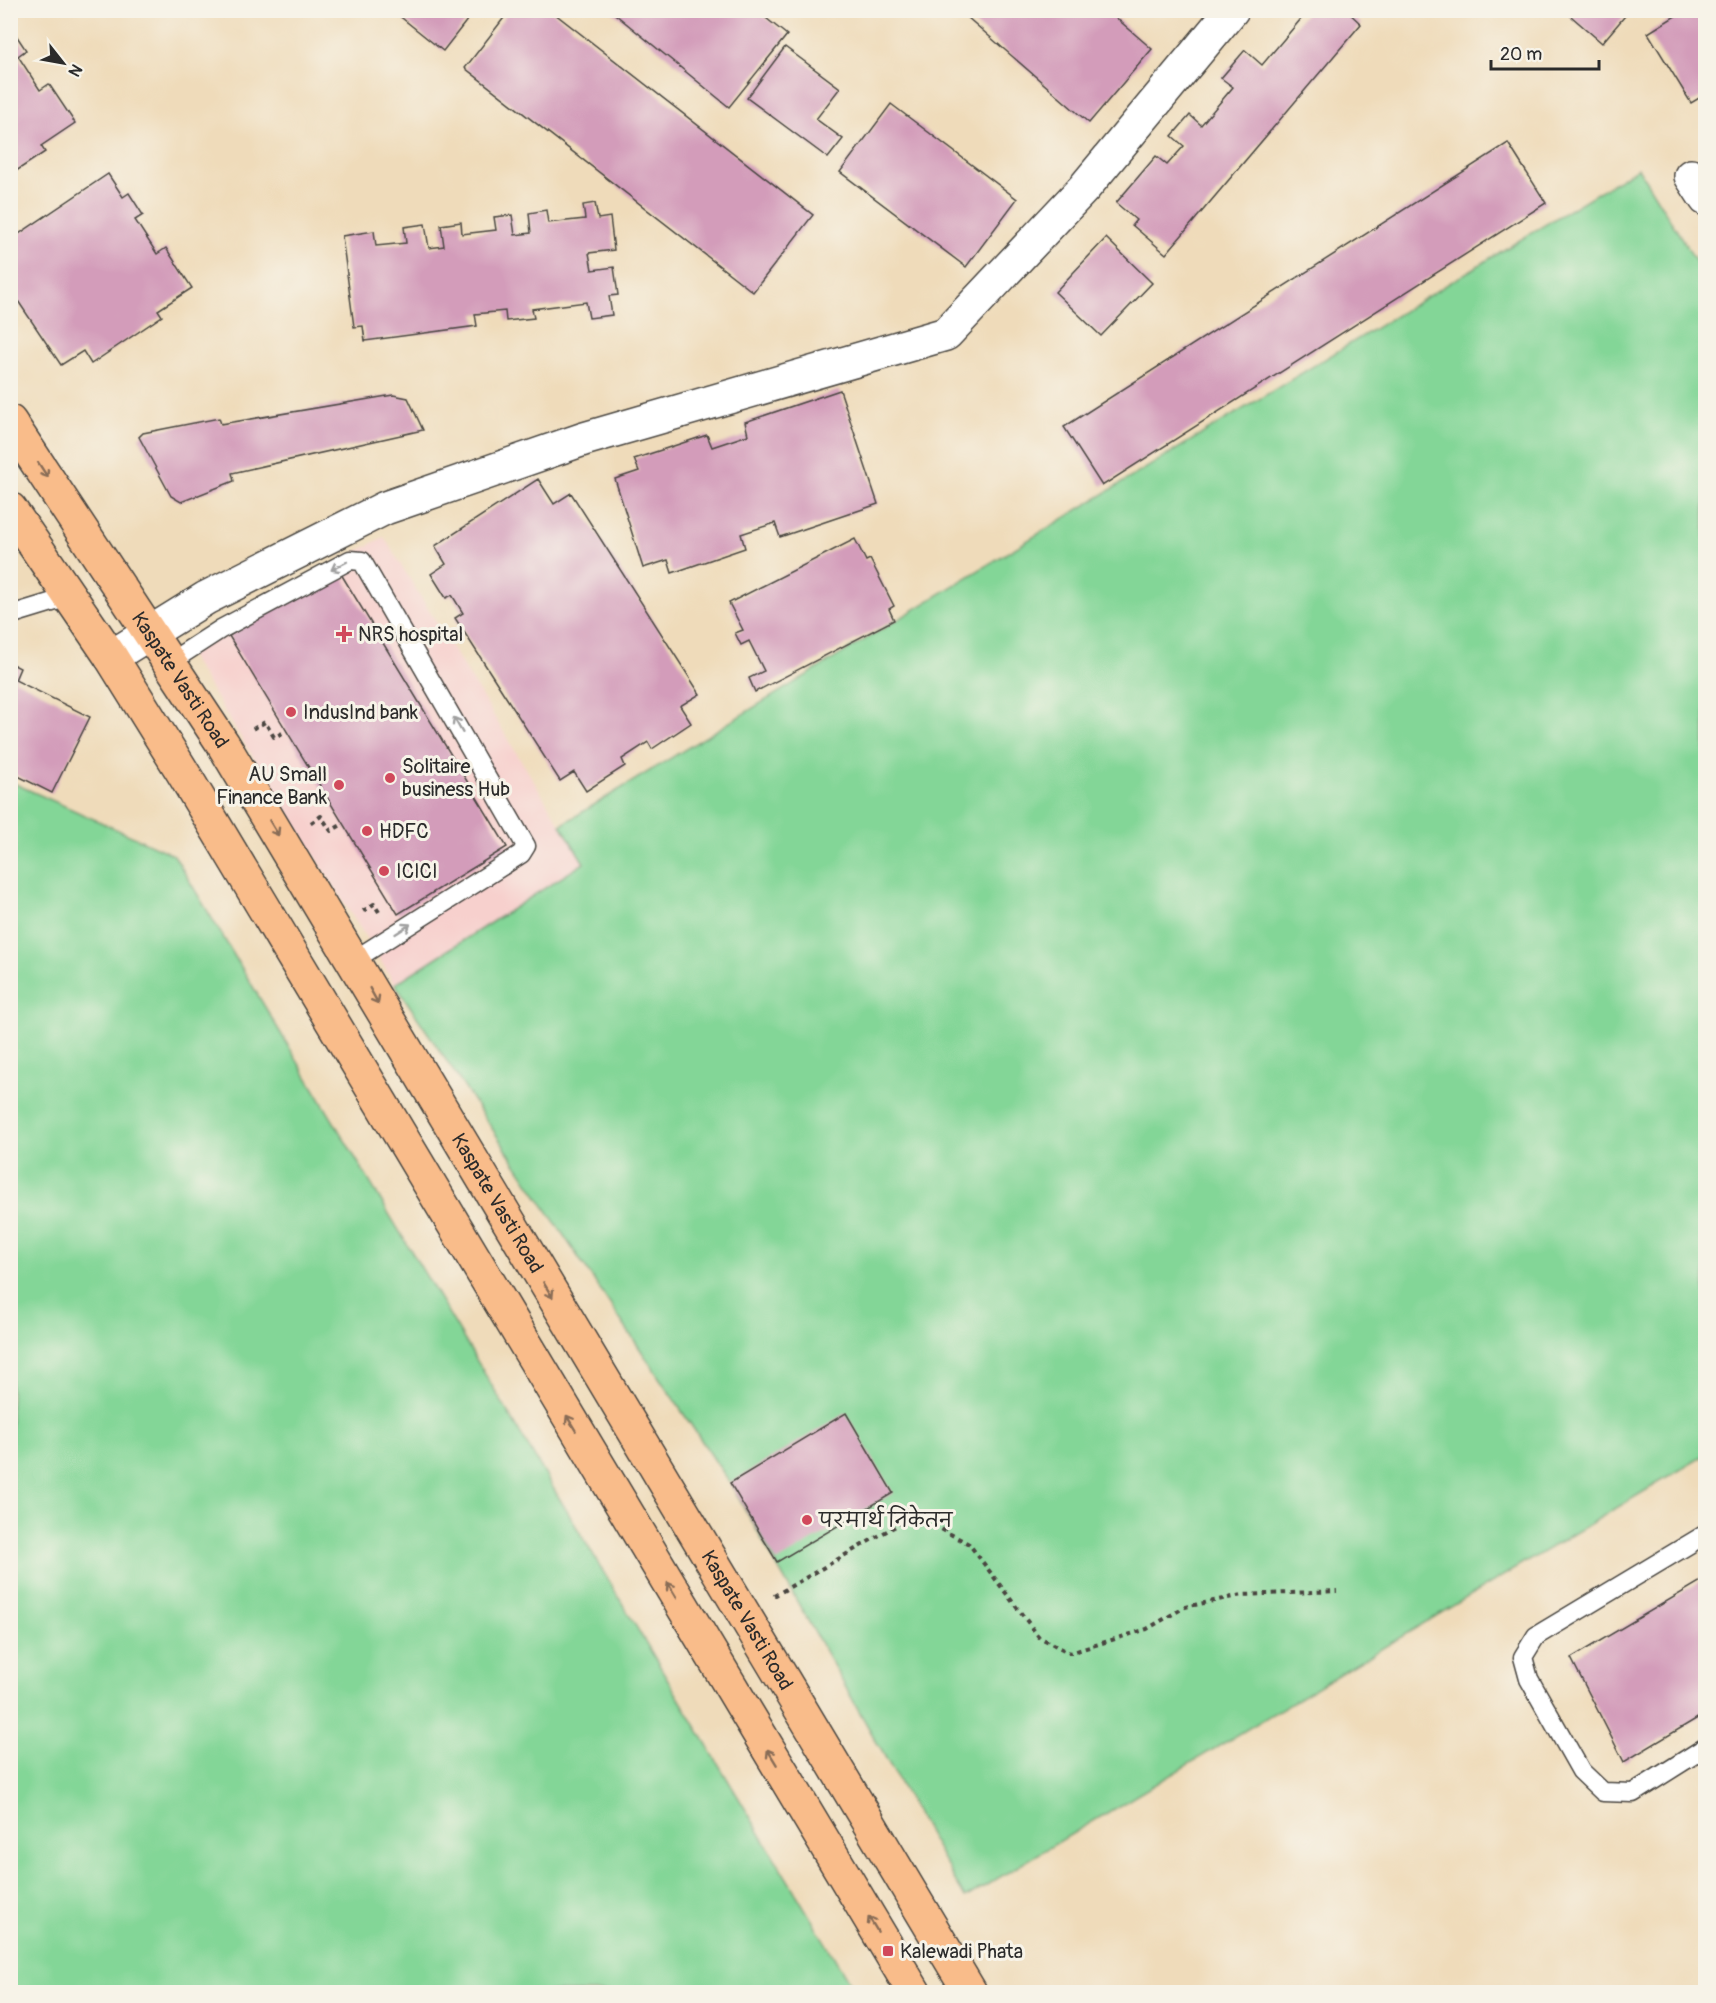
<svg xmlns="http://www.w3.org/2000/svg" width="1716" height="2003" font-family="Pangolin,'Playpen Sans Deva',sans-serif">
<rect width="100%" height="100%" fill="#f7f3e8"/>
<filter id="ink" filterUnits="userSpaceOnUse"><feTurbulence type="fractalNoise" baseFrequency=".0167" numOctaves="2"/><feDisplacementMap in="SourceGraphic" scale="12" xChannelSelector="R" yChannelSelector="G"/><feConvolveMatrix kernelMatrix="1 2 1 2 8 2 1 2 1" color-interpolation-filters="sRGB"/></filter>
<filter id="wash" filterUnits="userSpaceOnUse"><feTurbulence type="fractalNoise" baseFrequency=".008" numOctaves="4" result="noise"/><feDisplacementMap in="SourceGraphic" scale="24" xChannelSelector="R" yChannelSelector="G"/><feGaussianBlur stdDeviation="1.35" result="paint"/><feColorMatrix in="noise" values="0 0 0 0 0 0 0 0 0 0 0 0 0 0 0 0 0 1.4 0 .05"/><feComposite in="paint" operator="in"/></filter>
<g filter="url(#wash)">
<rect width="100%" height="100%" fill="#efdbba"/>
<!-- built -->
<polygon fill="#f7d0cd" points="384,537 584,863 395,984 183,645"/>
<!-- green -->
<g fill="#83d697" stroke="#578061" stroke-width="1.5">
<polygon points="1638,168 1705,276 1705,1455 965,1898 730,1483 395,984 584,863 561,825"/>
<polygon points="11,782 174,855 855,1992 11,1992"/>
</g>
<g id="blocks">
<!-- building -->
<g fill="#d39cba">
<polygon points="392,10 475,10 443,51"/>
<polygon points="510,10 550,10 813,215 753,292 465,68"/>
<polygon points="610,10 756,10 787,35 729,107"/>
<polygon points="959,10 1107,10 1152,49 1089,123"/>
<polygon points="1303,10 1346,10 1361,24 1166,254 1132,225 1136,220 1116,203 1156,156 1167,165 1184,146 1172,136 1190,115 1201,125 1233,87 1221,78 1245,50 1262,65 1306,13"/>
<polygon points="1564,10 1630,10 1602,43"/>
<polygon points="1685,10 1706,10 1706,94 1691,103 1648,33"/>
<polygon points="12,29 26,50 18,56 40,90 49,84 75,123 41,146 45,152 10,175"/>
<polygon points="785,47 840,88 816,119 843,139 828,158 747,98"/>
<polygon points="891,104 1017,199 966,267 840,172"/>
<polygon points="1508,143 1546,203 1102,486 1064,427"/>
<polygon points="108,174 123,197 129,193 143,215 135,220 157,254 166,248 192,288 158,310 162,316 91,364 83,351 61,365 10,289 10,240"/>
<polygon points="595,203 598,219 610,217 614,250 589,253 592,270 614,267 618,295 609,296 612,315 589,318 586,302 532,309 534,318 506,321 505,311 475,314 477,326 365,341 363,326 354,327 342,236 374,231 376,246 406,243 404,227 425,224 429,248 444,246 441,225 461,222 462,234 496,230 494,217 512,215 515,235 531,233 529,213 546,210 548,223 585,219 583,205"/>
<polygon points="1106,238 1152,283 1101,336 1055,292"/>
<polygon points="840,390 878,504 780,537 775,523 741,534 745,548 672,573 668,560 643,568 615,479 639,471 634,459 707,435 712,447 748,435 745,422"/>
<polygon points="393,395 408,398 423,430 232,473 234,481 181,502 171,496 139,437 143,433 219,418 221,424"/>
<polygon points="538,479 554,504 571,493 700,694 680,706 691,723 652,749 648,742 622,759 625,766 586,791 574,772 560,781 455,618 463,613 452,595 446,598 431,574 446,564 435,546"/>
<polygon points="855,539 866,561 870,559 894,606 889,609 894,620 755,692 749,678 764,671 749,641 741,645 735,633 743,630 729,603"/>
<polygon points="338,569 507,847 398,914 229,636"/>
<polygon points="10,663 20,668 15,680 90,717 52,793 10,772"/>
<polygon points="846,1413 893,1493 777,1562 730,1483"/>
<polygon points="1706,1578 1706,1713 1624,1762 1571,1658"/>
</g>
</g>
</g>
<g filter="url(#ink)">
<use href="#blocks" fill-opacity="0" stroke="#484540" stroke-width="1.5"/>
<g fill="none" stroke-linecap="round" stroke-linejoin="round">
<defs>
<g id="service">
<polyline points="10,615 69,597"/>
<polyline points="170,662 221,629 350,560 362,561 526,846 521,854 354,960"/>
<polyline points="1706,1534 1536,1636 1523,1657 1529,1679 1581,1771 1603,1792 1633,1793 1706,1747"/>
</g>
<g id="minor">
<polyline points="1691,176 1706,199"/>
<polyline points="111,657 206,598 385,508 584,439 946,334 1084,188 1232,10"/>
</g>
<g id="primary">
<path id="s1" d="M10,422L223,744L970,1992"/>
<polyline points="10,509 111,657 182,771 914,1992"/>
</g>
</defs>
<!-- service casing -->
<use href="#service" stroke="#484540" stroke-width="21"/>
<!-- minor casing -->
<use href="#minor" stroke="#484540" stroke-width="36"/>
<!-- primary casing -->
<use href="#primary" stroke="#484540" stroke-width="36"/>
<!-- path -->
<g stroke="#484540" stroke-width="4" stroke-dasharray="4.5 4.5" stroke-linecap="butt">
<polyline points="253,729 265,722 274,737 287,731"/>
<polyline points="311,823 321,816 331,831 343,824"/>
<polyline points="363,911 374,904 379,912"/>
<polyline points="774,1596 906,1520 941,1529 969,1544 1039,1637 1070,1653 1147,1629 1185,1607 1242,1595 1337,1591"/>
</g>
<!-- service -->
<use href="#service" stroke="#fff" stroke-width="18"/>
<!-- minor -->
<use href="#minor" stroke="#fff" stroke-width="33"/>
<!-- primary -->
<use href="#primary" stroke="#f9bc8a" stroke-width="33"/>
</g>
<!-- one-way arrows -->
<defs><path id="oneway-shaft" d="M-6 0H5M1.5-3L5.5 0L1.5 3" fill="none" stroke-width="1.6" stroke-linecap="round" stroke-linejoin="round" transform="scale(1.5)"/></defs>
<g stroke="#886c56">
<use href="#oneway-shaft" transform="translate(43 470) rotate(57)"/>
<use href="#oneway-shaft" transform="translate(274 828) rotate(59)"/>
<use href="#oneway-shaft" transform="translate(374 996) rotate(61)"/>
<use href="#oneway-shaft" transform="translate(548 1290) rotate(59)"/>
<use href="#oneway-shaft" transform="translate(571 1423) rotate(-121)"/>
<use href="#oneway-shaft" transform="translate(672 1590) rotate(-121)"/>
<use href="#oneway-shaft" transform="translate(772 1757) rotate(-121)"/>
<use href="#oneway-shaft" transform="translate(873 1924) rotate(-121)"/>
</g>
<g stroke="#a0a0a0">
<use href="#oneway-shaft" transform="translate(339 566) rotate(152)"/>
<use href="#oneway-shaft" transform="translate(458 725) rotate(-120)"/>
<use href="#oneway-shaft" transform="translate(403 929) rotate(-33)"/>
</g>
</g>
<!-- markers -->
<g fill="#d1495b" stroke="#f7f3e8" stroke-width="2">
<path d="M341 625h6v6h6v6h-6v6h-6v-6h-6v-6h6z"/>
<circle cx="291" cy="712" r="6"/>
<circle cx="390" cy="778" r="6"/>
<circle cx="339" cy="785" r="6"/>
<circle cx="367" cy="831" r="6"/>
<circle cx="384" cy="871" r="6"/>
<circle cx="807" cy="1520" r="6"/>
<rect x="882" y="1945" width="12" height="12" rx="3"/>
</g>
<g text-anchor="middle" stroke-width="6" stroke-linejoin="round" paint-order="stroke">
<!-- poi labels -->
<g font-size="20" fill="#2b2b2b" stroke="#f7f3e8" text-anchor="start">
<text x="358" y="641">NRS hospital</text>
<text x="303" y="719">IndusInd bank</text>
<text x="402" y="773">Solitaire<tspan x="402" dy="23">business Hub</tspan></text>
<text x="327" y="781" text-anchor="end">AU Small<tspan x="327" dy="23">Finance Bank</tspan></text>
<text x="379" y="838">HDFC</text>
<text x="396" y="878">ICICI</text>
<text x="819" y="1527">परमार्थ निकेतन</text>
<text x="900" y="1958">Kalewadi Phata</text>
</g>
<!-- street labels -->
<g font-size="20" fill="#2b2b2b" stroke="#f7f3e8">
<text dy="7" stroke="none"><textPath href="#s1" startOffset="309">Kaspate Vasti Road</textPath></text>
<text dy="7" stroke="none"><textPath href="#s1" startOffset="921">Kaspate Vasti Road</textPath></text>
<text dy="7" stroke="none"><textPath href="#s1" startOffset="1407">Kaspate Vasti Road</textPath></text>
</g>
</g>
<!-- margin -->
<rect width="1716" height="2003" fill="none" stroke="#f7f3e8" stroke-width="36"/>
<!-- north arrow -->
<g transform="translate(63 63) rotate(121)" stroke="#f7f3e8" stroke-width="4.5" paint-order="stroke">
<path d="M0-4.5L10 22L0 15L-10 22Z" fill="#2b2b2b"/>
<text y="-9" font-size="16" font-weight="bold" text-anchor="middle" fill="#2b2b2b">N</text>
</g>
<!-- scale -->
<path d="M1491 60v9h108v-9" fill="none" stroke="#2b2b2b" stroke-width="3"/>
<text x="1500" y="60" font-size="18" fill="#2b2b2b" stroke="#f7f3e8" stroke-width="4.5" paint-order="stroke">20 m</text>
</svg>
